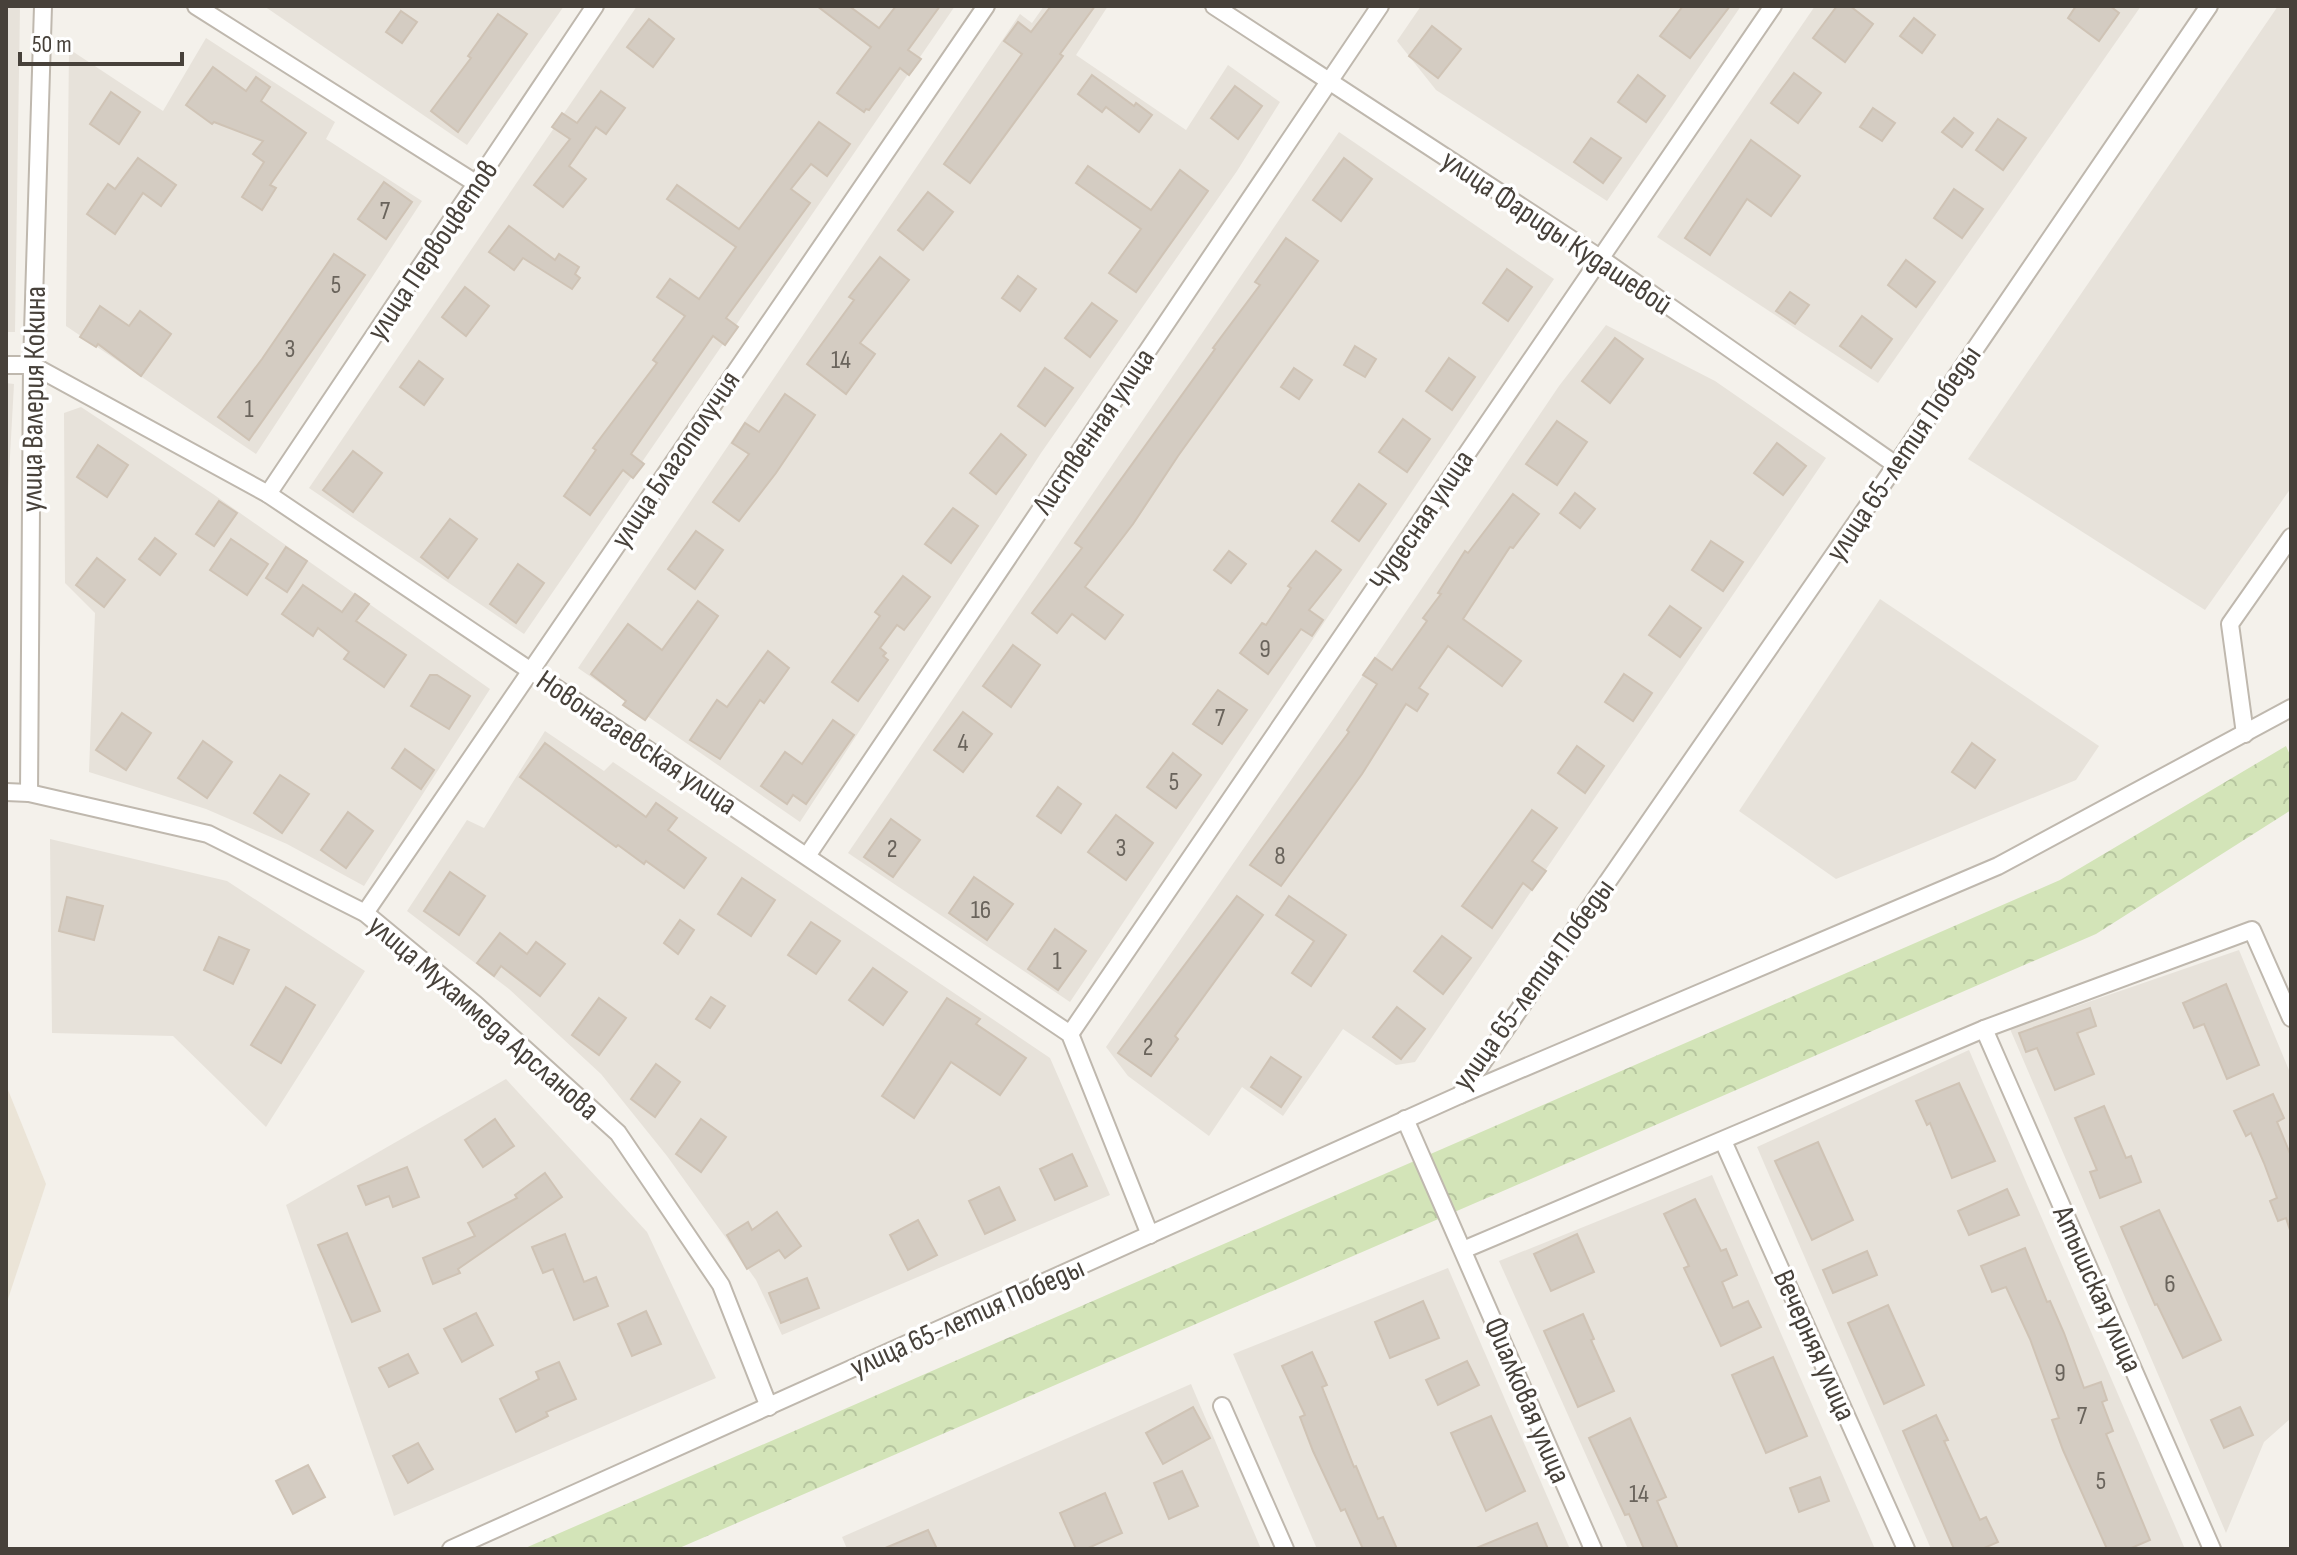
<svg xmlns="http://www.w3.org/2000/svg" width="2297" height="1555" font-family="'Sofia Sans Condensed',sans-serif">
<defs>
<pattern id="forest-crowns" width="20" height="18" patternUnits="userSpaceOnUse" patternTransform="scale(2)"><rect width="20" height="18" fill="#d3e4b8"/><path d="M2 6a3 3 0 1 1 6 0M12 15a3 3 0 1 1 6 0" fill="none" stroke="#b6c59f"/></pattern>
</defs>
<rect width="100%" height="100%" fill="#f4f1eb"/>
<!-- residential -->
<g fill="#e7e2da">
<polygon points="6,6 20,6 15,332 6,332"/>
<polygon points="264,6 564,6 467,145"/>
<polygon points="637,6 955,6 524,634 309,488"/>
<polygon points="1044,6 1108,6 1076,55 1186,130 1228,65 1280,102 1237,171 1041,453 800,822 578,668 1020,14 1032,23"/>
<polygon points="1421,6 1741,6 1607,201 1436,90 1397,41"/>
<polygon points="1815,6 2141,6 1878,383 1657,237"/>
<polygon points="2278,6 2291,6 2291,488 2205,610 1968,459"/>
<polygon points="206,38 335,122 326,139 422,201 256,454 66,326 69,49 163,111"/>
<polygon points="1339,132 1554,279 1070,1002 848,853"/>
<polygon points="1606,325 1715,381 1826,458 1415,1062 1396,1065 1343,1029 1283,1116 1242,1087 1209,1136 1128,1076 1106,1047 1334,718 1559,386"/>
<polygon points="6,383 14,384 6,528"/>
<polygon points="81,407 213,494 490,689 364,886 287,844 206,809 89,772 95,613 65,583 64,413"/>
<polygon points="1880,599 2099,746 2076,780 1836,879 1739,811"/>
<polygon points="545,731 604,771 613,762 1050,1058 1110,1195 782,1335 756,1280 667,1156 601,1074 509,989 407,911 467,820 484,828"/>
<polygon points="50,839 227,881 365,971 266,1127 173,1036 52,1033"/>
<polygon points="2239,950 2291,1075 2291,1418 2264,1442 2226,1533 2010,1029"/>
<polygon points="1969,1050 2185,1549 1931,1549 1757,1147"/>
<polygon points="506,1079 647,1232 716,1378 394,1516 286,1205"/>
<polygon points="1712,1175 1875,1549 1628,1549 1499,1261"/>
<polygon points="1448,1268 1570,1549 1317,1549 1233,1354"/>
<polygon points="1191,1384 1261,1549 847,1549 842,1537"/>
</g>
<!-- education -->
<polygon fill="#ebe4d7" points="6,1085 46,1184 6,1305"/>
<!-- forest -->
<polygon fill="url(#forest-crowns)" points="2286,746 2291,757 2291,810 2096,934 677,1549 523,1549 2060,880"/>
<!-- building -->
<g fill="#d4ccc2" stroke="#cfc3b5" stroke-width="2">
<polygon points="817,6 849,6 879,28 896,6 940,6 908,50 921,59 909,75 900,68 869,110 866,109 864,112 837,93 871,47"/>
<polygon points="1051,6 1095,6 1060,54 1063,56 970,183 944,164 1022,54 1004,41 1018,22 1031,32"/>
<polygon points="1683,6 1730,6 1690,58 1660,36"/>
<polygon points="1837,6 1850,6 1873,24 1845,62 1813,38"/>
<polygon points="2076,6 2110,6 2119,13 2099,41 2068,18"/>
<polygon points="401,11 417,22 402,43 386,32"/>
<polygon points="498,14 527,34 458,132 431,111 471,58 468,56"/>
<polygon points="1914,18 1935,35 1922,53 1900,36"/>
<polygon points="649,19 674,39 653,67 627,47"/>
<polygon points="1432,26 1461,49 1438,78 1409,56"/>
<polygon points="213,67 246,91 256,77 270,87 261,101 306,133 270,185 276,188 262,210 242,197 264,162 253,154 263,141 214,122 212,124 186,105"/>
<polygon points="1794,73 1821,93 1798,123 1771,103"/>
<polygon points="1092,75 1134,106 1136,103 1152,115 1139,132 1106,107 1102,112 1078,94"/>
<polygon points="1638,75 1665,96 1646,122 1618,102"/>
<polygon points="1235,86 1262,106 1238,139 1211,118"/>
<polygon points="601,91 625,108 606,134 596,127 569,166 586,179 563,207 534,185 570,139 552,127 562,113 577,123"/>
<polygon points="111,92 140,112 119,144 90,124"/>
<polygon points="1873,108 1895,123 1882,141 1860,127"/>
<polygon points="1954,118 1973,133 1962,147 1942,132"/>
<polygon points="1998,119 2026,138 2003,170 1976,150"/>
<polygon points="819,122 850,144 827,176 811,164 791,189 810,203 726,318 738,327 725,345 713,336 631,454 644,464 633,478 623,470 590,515 564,496 596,450 593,448 657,363 653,360 685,316 657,297 670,279 699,299 736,247 667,199 677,185 739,229"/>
<polygon points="1591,138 1621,158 1603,183 1574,162"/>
<polygon points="1751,140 1800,176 1771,216 1747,199 1710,255 1685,238"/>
<polygon points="138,158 176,185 161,206 143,193 115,234 87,214 108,184 115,189"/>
<polygon points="1344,158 1372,179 1341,221 1313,200"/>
<polygon points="1088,166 1151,210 1180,170 1208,191 1136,292 1109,273 1141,229 1076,183"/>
<polygon points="384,182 412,202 386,239 358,219"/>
<polygon points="1954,189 1983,209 1962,238 1934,218"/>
<polygon points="928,192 953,212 923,250 898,230"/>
<polygon points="509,226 555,260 559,254 579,267 575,274 580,278 572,289 523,258 514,270 489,252"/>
<polygon points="1286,238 1318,261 1178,456 1133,524 1085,587 1123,615 1105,639 1072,614 1057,633 1032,613 1082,548 1075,543 1215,349 1213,348 1260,285 1255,282"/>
<polygon points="334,254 365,275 249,440 218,417 262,359"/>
<polygon points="880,257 909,280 860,343 875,354 846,394 807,364 854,300 849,297"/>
<polygon points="1906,260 1935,282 1916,307 1888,285"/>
<polygon points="1507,269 1532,287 1508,321 1483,303"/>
<polygon points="1018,276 1036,289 1020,311 1002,298"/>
<polygon points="465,287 489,306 466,336 442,317"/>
<polygon points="1790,292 1809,305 1795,324 1776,311"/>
<polygon points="1092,303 1117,321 1090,357 1065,338"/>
<polygon points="100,306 129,326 140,311 171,334 141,376 98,344 96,347 80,337"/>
<polygon points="1862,316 1892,339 1871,368 1840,346"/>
<polygon points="1615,338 1643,359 1610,403 1582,381"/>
<polygon points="1355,346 1376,359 1365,377 1344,365"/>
<polygon points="1449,358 1475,377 1452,410 1426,391"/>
<polygon points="419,361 443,379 424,405 400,387"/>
<polygon points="1045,368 1073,388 1045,426 1018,406"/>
<polygon points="1294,368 1312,380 1299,399 1281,387"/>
<polygon points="785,394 815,415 776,473 739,521 713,502 749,454 732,443 745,423 759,432"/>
<polygon points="1403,419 1430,439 1407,472 1379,452"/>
<polygon points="1557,421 1587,442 1557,485 1526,464"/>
<polygon points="1001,434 1026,455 996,494 970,473"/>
<polygon points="1777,443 1806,466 1783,495 1754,473"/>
<polygon points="98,445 128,465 107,497 77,477"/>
<polygon points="353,451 382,473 353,512 323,490"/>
<polygon points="1359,484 1386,504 1359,541 1332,521"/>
<polygon points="1575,493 1595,509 1580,528 1560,513"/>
<polygon points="1513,494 1539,514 1513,548 1510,547 1463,619 1521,661 1502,686 1448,646 1419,688 1428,694 1417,711 1406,704 1362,774 1281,886 1250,865 1349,732 1347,730 1377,684 1363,675 1375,658 1392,670 1427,621 1423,618 1441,594 1438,593 1465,551 1468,553"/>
<polygon points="219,501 237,513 214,546 196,534"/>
<polygon points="953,508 978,526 951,563 925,544"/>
<polygon points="450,519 477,539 448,578 421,557"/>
<polygon points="696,531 723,550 695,589 668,569"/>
<polygon points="155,538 176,554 160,575 139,559"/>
<polygon points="231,539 268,564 247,595 210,570"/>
<polygon points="1711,541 1743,562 1723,591 1692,570"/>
<polygon points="286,547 307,561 287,592 266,578"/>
<polygon points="1229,551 1246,564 1231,583 1214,570"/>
<polygon points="1316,551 1341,570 1309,610 1323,620 1312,636 1301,629 1268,674 1240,653 1262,623 1266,625 1291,588 1288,586"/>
<polygon points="97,558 125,580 104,607 76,585"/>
<polygon points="518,564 544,583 516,623 490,604"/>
<polygon points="903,576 930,597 904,630 897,625 880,648 886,653 883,656 888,660 858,701 832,682 880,616 875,612"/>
<polygon points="303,585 342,612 355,594 369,604 356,621 406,655 384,687 344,659 349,652 318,628 313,636 282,614"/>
<polygon points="698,601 718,616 645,720 623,705 626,701 591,674 628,624 662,650"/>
<polygon points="1670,606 1701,628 1680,657 1649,635"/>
<polygon points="1013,645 1040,665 1011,707 983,686"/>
<polygon points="768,651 789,668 764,703 760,700 720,759 690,740 717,700 727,707"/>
<polygon points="1624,674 1652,693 1633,721 1605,702"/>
<polygon points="430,675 437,675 470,696 449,729 411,706"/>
<polygon points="1218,690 1247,710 1222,744 1193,724"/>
<polygon points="963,712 992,734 963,772 934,750"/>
<polygon points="122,713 151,733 126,770 96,750"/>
<polygon points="833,720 854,735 806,804 793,795 787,804 761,786 785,752 802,764"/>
<polygon points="203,741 232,762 207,798 178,778"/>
<polygon points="545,743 646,817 656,803 677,818 668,830 706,858 684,888 646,861 644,864 618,845 616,847 520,777"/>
<polygon points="1972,743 1995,760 1975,788 1952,772"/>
<polygon points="1577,746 1604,766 1585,793 1558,773"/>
<polygon points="405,749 434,770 421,789 392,768"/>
<polygon points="1173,753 1201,775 1176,808 1147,787"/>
<polygon points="280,775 309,794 282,833 254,813"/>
<polygon points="1058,787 1081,804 1061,833 1037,816"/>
<polygon points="1532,810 1557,828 1532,861 1546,871 1532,890 1523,883 1492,928 1462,906"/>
<polygon points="348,812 373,831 346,868 321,850"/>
<polygon points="1116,815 1153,843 1126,880 1088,852"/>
<polygon points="891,819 920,840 893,877 864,857"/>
<polygon points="450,872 485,896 459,935 424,911"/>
<polygon points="974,877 1013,904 987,940 949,913"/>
<polygon points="742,878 775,900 751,936 718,914"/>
<polygon points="1237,896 1263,915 1175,1036 1178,1039 1151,1076 1118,1053"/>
<polygon points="1289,896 1346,935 1311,986 1292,973 1314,941 1276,915"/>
<polygon points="67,897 103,906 94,940 59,931"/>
<polygon points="680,920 694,930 678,954 664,943"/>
<polygon points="811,922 840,941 816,974 788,955"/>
<polygon points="1055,929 1086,951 1058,990 1028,969"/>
<polygon points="500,933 527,954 536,942 565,964 540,996 501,966 494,976 477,963"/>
<polygon points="1442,936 1471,958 1443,994 1414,971"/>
<polygon points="219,937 249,950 233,984 204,970"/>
<polygon points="873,968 907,992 883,1025 849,1000"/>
<polygon points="2226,984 2259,1065 2227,1079 2204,1024 2194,1028 2183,1003"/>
<polygon points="286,987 315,1005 281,1063 251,1045"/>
<polygon points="711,997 725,1006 710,1028 696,1019"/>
<polygon points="599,998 626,1018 599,1055 572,1035"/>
<polygon points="947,998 980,1019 976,1024 1026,1058 1000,1095 951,1062 914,1118 882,1096"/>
<polygon points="1397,1007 1425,1029 1401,1059 1373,1037"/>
<polygon points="2090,1008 2096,1026 2077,1033 2094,1074 2055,1090 2037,1048 2026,1052 2019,1033"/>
<polygon points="1271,1057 1301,1077 1281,1107 1251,1087"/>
<polygon points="656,1064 680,1082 655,1117 631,1099"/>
<polygon points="1959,1083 1995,1161 1952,1178 1930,1123 1927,1125 1916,1101"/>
<polygon points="2273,1094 2284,1118 2277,1122 2291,1156 2290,1230 2286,1218 2278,1221 2270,1201 2277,1198 2264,1163 2251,1133 2246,1136 2234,1111"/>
<polygon points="2104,1106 2126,1158 2131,1156 2141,1182 2100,1198 2090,1172 2097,1170 2075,1118"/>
<polygon points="495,1119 514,1146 483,1167 465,1140"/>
<polygon points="701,1119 726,1137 701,1172 676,1154"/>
<polygon points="1818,1142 1853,1220 1812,1240 1775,1161"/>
<polygon points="1072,1154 1087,1186 1055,1200 1040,1169"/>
<polygon points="407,1167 419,1197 393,1207 389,1196 366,1205 358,1186"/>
<polygon points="545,1173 562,1197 458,1269 460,1273 433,1284 423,1258 475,1236 468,1223 517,1198 515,1195"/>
<polygon points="999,1187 1015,1220 985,1234 969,1201"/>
<polygon points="2007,1189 2019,1215 1969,1235 1958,1211"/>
<polygon points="1695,1199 1721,1251 1726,1249 1737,1275 1722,1282 1733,1308 1748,1301 1761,1327 1721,1346 1684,1268 1689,1266 1664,1214"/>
<polygon points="2159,1210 2221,1340 2183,1358 2157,1304 2155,1305 2121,1227"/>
<polygon points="777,1212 801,1246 785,1258 779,1250 747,1269 727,1235 748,1222 752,1230"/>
<polygon points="918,1220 937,1255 908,1270 890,1235"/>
<polygon points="347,1233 380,1311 352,1322 318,1245"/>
<polygon points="565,1234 584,1282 596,1277 608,1306 574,1320 553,1269 543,1273 532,1247"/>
<polygon points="1577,1234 1594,1272 1551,1291 1534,1254"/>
<polygon points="2025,1248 2047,1302 2050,1301 2064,1333 2084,1388 2101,1382 2107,1400 2102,1402 2113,1431 2106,1434 2150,1540 2129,1549 2107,1549 2063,1450 2052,1420 2059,1418 2030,1339 2006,1287 1992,1292 1981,1266"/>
<polygon points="1867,1251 1877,1275 1833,1293 1823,1270"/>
<polygon points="807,1278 819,1308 781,1323 769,1293"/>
<polygon points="1423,1301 1439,1338 1390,1358 1375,1322"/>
<polygon points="1888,1305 1924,1385 1884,1404 1848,1323"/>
<polygon points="646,1311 661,1344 632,1356 618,1324"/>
<polygon points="476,1313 493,1345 462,1362 444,1329"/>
<polygon points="1583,1314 1594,1339 1591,1340 1614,1391 1578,1407 1544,1331"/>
<polygon points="1312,1352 1327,1385 1322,1387 1354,1467 1356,1466 1378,1519 1383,1517 1397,1549 1363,1549 1345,1509 1341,1511 1313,1451 1300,1417 1305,1415 1282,1366"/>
<polygon points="408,1354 418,1373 389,1387 379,1368"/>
<polygon points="1773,1357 1807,1436 1766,1453 1732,1375"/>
<polygon points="1467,1361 1479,1385 1438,1405 1426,1380"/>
<polygon points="559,1362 576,1399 546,1412 548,1416 516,1432 500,1399 539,1379 536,1372"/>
<polygon points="1193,1407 1210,1438 1163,1464 1146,1433"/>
<polygon points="2240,1407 2253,1435 2224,1448 2211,1420"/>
<polygon points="1936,1415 1948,1440 1944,1441 1980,1520 1986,1517 1998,1542 1982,1549 1954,1549 1903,1431"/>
<polygon points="1491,1416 1525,1491 1486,1511 1451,1433"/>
<polygon points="1630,1418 1666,1497 1657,1501 1678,1549 1644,1549 1629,1514 1625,1515 1589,1438"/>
<polygon points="418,1443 433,1469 408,1483 393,1456"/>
<polygon points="308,1465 325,1497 293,1514 276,1481"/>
<polygon points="1182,1471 1198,1506 1169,1519 1154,1483"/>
<polygon points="1820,1477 1829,1501 1799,1512 1790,1488"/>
<polygon points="1105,1493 1122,1533 1086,1549 1076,1549 1060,1513"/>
<polygon points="1537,1523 1548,1549 1474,1549"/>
<polygon points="928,1530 937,1549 883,1549"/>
</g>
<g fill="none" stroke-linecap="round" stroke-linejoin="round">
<defs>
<g id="street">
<polyline points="196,6 477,184"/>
<polyline points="1214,6 1600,258 1896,465"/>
<polyline points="6,365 32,365 268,494 1070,1034 1150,1235"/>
<polyline points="268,494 595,6"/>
<polyline points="2245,734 2230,624 2291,537"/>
<polyline points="6,792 29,793 208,834 365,913 475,1004 618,1133 721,1285 769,1407"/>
<polyline points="29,793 32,365 43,6"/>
<polyline points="807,856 1380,6"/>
<polyline points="365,913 986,6"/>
<polyline points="1984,1029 2212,1549"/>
<polyline points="1070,1034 1773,6"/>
<polyline points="1460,1095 1998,866 2291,708"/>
<polyline points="1405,1119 1593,1549"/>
<polyline points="1723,1141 1906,1549"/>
<polyline points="1463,1250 1984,1029 2252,930 2291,1018"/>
<polyline points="1222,1406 1285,1549"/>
<polyline points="451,1549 1460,1095 1896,465 2209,6"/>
</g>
</defs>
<!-- street casing -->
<use href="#street" stroke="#bfb8ae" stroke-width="20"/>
<!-- street -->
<use href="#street" stroke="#fff" stroke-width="16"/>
</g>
<g text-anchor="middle" stroke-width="7" stroke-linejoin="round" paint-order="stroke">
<!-- number labels -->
<g font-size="26" fill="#6a645c">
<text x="385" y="219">7</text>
<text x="336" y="293">5</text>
<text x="290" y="357">3</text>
<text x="841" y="368">14</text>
<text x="249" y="417">1</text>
<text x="1265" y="657">9</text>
<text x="1220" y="726">7</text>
<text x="963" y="751">4</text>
<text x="1174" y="790">5</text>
<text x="1121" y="856">3</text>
<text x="892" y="857">2</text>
<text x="1280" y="864">8</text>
<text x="981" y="918">16</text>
<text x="1057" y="969">1</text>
<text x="1148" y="1055">2</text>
<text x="2170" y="1292">6</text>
<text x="2060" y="1381">9</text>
<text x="2082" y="1424">7</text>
<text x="2101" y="1489">5</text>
<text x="1639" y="1502">14</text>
</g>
<!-- street labels -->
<g font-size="30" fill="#47413a" stroke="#fff">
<text transform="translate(1557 232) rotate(34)" y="10">улица Фариды Кудашевой</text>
<text transform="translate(432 250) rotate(-56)" y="10">улица Первоцветов</text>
<text transform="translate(33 399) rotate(-89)" y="10">улица Валерия Кокина</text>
<text transform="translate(1093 431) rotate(-56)" y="10">Лиственная улица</text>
<text transform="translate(1903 453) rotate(-56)" y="10">улица 65-летия Победы</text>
<text transform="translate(675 459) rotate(-56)" y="10">улица Благополучия</text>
<text transform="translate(1421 520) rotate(-56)" y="10">Чудесная улица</text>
<text transform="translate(637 742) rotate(34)" y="10">Новонагаевская улица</text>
<text transform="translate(1533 984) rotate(-54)" y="10">улица 65-летия Победы</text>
<text transform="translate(484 1017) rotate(41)" y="10">улица Мухаммеда Арсланова</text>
<text transform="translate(2098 1289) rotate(66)" y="10">Атышская улица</text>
<text transform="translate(967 1317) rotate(-24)" y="10">улица 65-летия Победы</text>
<text transform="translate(1815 1345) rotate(66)" y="10">Вечерняя улица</text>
<text transform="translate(1528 1400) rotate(67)" y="10">Фиалковая улица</text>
</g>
</g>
<!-- border -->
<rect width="2297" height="1555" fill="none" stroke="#47413a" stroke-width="16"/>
<!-- scale -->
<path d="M20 52v12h162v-12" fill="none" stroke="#47413a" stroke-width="4"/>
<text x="32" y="52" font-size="24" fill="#47413a" stroke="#ffffff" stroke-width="6" paint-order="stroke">50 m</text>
</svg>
